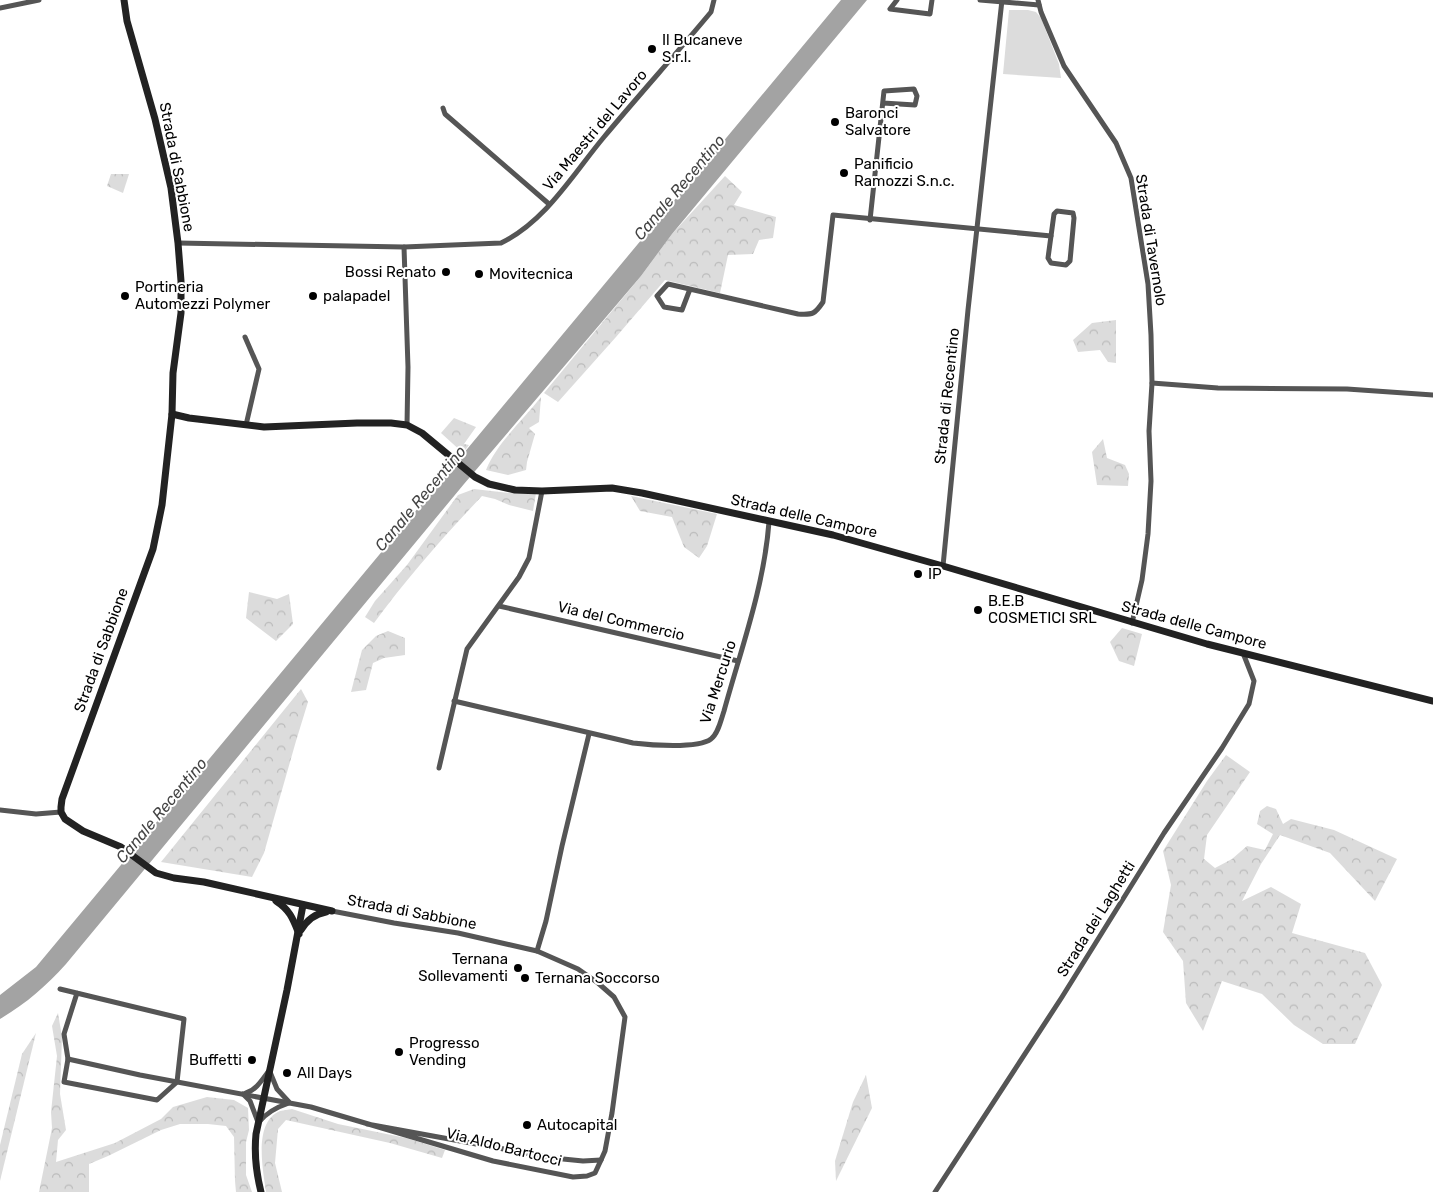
<svg xmlns="http://www.w3.org/2000/svg" width="1433" height="1192" font-family="Rubik,sans-serif">
<defs>
<pattern id="forest-crowns" width="20" height="18" patternUnits="userSpaceOnUse" patternTransform="scale(1.25)"><rect width="20" height="18" fill="#dcdcdc"/><path d="M2 6a3 3 0 1 1 6 0M12 15a3 3 0 1 1 6 0" fill="none" stroke="#bbb"/></pattern>
</defs>
<rect width="100%" height="100%" fill="#fff"/>
<!-- forest -->
<g fill="url(#forest-crowns)">
<polygon points="111,174 129,174 123,193 107,186"/>
<polygon points="725,176 742,192 734,205 776,217 773,238 759,240 753,254 728,255 720,293 665,280 616,337 558,402 544,393 641,276 672,234"/>
<polygon points="1116,320 1116,363 1108,362 1100,350 1078,352 1073,340 1092,323"/>
<path d="M541,397L539,422L529,428L535,434L527,462L526,470L508,475L486,470C497,443 523,420 541,397Z"/>
<polygon points="454,418 476,427 464,444 469,445 463,453 441,433"/>
<polygon points="1103,439 1107,458 1125,465 1129,474 1128,486 1097,485 1092,452"/>
<path d="M474,489L509,493H536L533,511L509,505L495,499L482,496C444,536 407,578 374,623L365,617L375,601L407,565L458,495Z"/>
<polygon points="631,496 717,514 707,546 699,558 684,547 672,517 640,511"/>
<polygon points="249,592 277,599 289,594 293,624 276,641 246,618"/>
<polygon points="1122,628 1142,634 1134,666 1119,661 1110,642"/>
<polygon points="388,631 405,638 405,655 384,658 373,663 366,690 351,692 362,650 376,636"/>
<polygon points="301,689 308,702 296,741 264,853 252,877 161,862"/>
<polygon points="1226,755 1250,772 1207,835 1204,859 1215,868 1232,859 1247,846 1265,850 1273,834 1257,824 1260,811 1267,806 1276,809 1283,824 1291,819 1334,830 1397,859 1375,901 1330,853 1280,835 1261,864 1242,901 1271,887 1301,904 1292,933 1365,953 1382,985 1355,1044 1323,1044 1294,1025 1262,994 1222,981 1203,1031 1186,1003 1183,961 1163,932 1171,885 1163,851 1207,781"/>
<polygon points="58,1013 62,1037 60,1094 66,1130 58,1140 56,1162 115,1143 161,1119 173,1107 207,1097 234,1100 248,1108 249,1130 246,1142 246,1175 252,1192 236,1192 235,1181 234,1137 226,1126 208,1124 180,1124 161,1130 108,1156 89,1164 89,1192 39,1192 52,1128 51,1112 57,1056 52,1026"/>
<polygon points="36,1033 0,1181 0,1145 22,1054"/>
<polygon points="866,1075 872,1108 836,1181 835,1161 853,1102"/>
<path d="M292,1109L338,1124L406,1138L445,1150L442,1158L390,1143L286,1120L278,1129L275,1163L282,1192H266C263,1170 253,1122 280,1111C284,1110 288,1110 292,1109Z"/>
</g>
<!-- park -->
<polygon fill="#dcdcdc" points="1009,10 1028,10 1036,12 1041,18 1059,64 1061,78 1003,74"/>
<!-- water -->
<path fill="#a3a3a3" d="M841,0H867L672,234L641,276L464,484L66,964C45,987 27,1003 0,1019V995L36,967Z"/>
<g fill="none" stroke-linecap="round" stroke-linejoin="round">
<!-- street -->
<g stroke="#555" stroke-width="5">
<polyline points="897,0 890,9 930,14 932,0"/>
<polyline points="980,0 1039,5"/>
<polyline points="1038,0 1041,12 1064,66 1116,143 1131,178 1148,284 1151,335 1152,383 1149,431 1151,481 1148,534 1142,580 1132,623"/>
<polyline points="0,8 39,0"/>
<polyline points="443,108 445,114 549,204"/>
<polygon points="1057,211 1073,213 1074,218 1070,261 1066,265 1051,263 1048,258 1054,214"/>
<polyline points="870,220 884,91 914,89 917,96 915,105 883,103"/>
<path d="M178,243L404,247L501,243C546,221 573,174 604,137C639,95 676,54 711,12L714,0"/>
<polyline points="404,247 408,367 407,425"/>
<path d="M690,289L682,310L664,307L657,296L668,284L798,314C813,315 815,314 823,302L833,215L1051,236"/>
<polyline points="245,337 259,369 246,425"/>
<polyline points="1152,383 1218,388 1347,389 1433,395"/>
<polyline points="943,566 968,310 1002,0"/>
<polyline points="499,606 738,661"/>
<path d="M454,701L633,743C649,745 698,749 711,739C718,734 721,720 724,711C741,649 764,587 769,522"/>
<polyline points="439,768 467,649 519,577 529,558 542,491"/>
<polyline points="0,810 36,814 61,812"/>
<polyline points="332,911 394,923 458,933 537,951 546,921 562,846 589,734"/>
<polyline points="537,951 578,969 598,983 614,997 625,1017 612,1113 605,1151 601,1160"/>
<polyline points="60,989 184,1019 177,1082 157,1100 64,1082 68,1059 64,1034 77,993"/>
<polyline points="68,1059 140,1075 311,1107 493,1161 573,1177 587,1176 595,1173 601,1160 583,1161 553,1158 367,1124"/>
<polyline points="270,1072 277,1089 289,1102"/>
<path d="M246,1093C256,1090 262,1080 268,1072"/>
<polyline points="243,1094 250,1101 258,1122"/>
<path d="M259,1122C267,1112 277,1107 289,1103"/>
<polyline points="935,1192 1062,997 1164,833 1222,748 1249,704 1254,681 1243,653"/>
</g>
<!-- secondary -->
<g stroke="#222" stroke-width="7">
<polyline points="124,0 127,21 155,119 171,188 178,243 181,281 181,313 173,373 172,414 162,505 153,549 62,799 61,807 61,812 65,819 83,831 121,847 156,873 174,878 204,882 332,911"/>
<polyline points="172,414 189,418 264,427 357,423 391,423 407,425 422,433 475,477 489,484 515,490 542,491 612,488 642,493 833,535 943,566 1207,644 1433,701"/>
<path d="M276,901C290,910 293,919 299,934"/>
<path d="M301,930C307,920 314,914 326,912"/>
<path d="M261,1192C256,1172 254,1154 256,1134L287,990L303,905"/>
</g>
</g>
<!-- markers -->
<g fill="#000" stroke="#fff" stroke-width="2">
<circle cx="652" cy="49" r="5"/>
<circle cx="835" cy="122" r="5"/>
<circle cx="844" cy="173" r="5"/>
<circle cx="446" cy="272" r="5"/>
<circle cx="479" cy="274" r="5"/>
<circle cx="125" cy="296" r="5"/>
<circle cx="313" cy="296" r="5"/>
<circle cx="918" cy="574" r="5"/>
<circle cx="978" cy="610" r="5"/>
<circle cx="518" cy="968" r="5"/>
<circle cx="525" cy="978" r="5"/>
<circle cx="399" cy="1052" r="5"/>
<circle cx="252" cy="1060" r="5"/>
<circle cx="287" cy="1073" r="5"/>
<circle cx="527" cy="1125" r="5"/>
</g>
<g text-anchor="middle" stroke-width="4" stroke-linejoin="round" paint-order="stroke">
<!-- poi labels -->
<g font-size="15" fill="#000" stroke="#fff" text-anchor="start">
<text x="662" y="45">Il Bucaneve<tspan x="662" dy="17">S.r.l.</tspan></text>
<text x="845" y="118">Baronci<tspan x="845" dy="17">Salvatore</tspan></text>
<text x="854" y="169">Panificio<tspan x="854" dy="17">Ramozzi S.n.c.</tspan></text>
<text x="436" y="277" text-anchor="end">Bossi Renato</text>
<text x="489" y="279">Movitecnica</text>
<text x="135" y="292">Portineria<tspan x="135" dy="17">Automezzi Polymer</tspan></text>
<text x="323" y="301">palapadel</text>
<text x="928" y="579">IP</text>
<text x="988" y="606">B.E.B<tspan x="988" dy="17">COSMETICI SRL</tspan></text>
<text x="508" y="964" text-anchor="end">Ternana<tspan x="508" dy="17">Sollevamenti</tspan></text>
<text x="535" y="983">Ternana Soccorso</text>
<text x="409" y="1048">Progresso<tspan x="409" dy="17">Vending</tspan></text>
<text x="242" y="1065" text-anchor="end">Buffetti</text>
<text x="297" y="1078">All Days</text>
<text x="537" y="1130">Autocapital</text>
</g>
<!-- street labels -->
<g font-size="15" fill="#000" stroke="#fff">
<text transform="translate(595 130) rotate(-50)" y="5">Via Maestri del Lavoro</text>
<text transform="translate(177 167) rotate(79)" y="5">Strada di Sabbione</text>
<text transform="translate(1151 240) rotate(81)" y="5">Strada di Tavernolo</text>
<text transform="translate(947 396) rotate(-84)" y="5">Strada di Recentino</text>
<text transform="translate(804 516) rotate(13)" y="5">Strada delle Campore</text>
<text transform="translate(621 621) rotate(13)" y="5">Via del Commercio</text>
<text transform="translate(1194 625) rotate(15)" y="5">Strada delle Campore</text>
<text transform="translate(101 650) rotate(-70)" y="5">Strada di Sabbione</text>
<text transform="translate(718 682) rotate(-72)" y="5">Via Mercurio</text>
<text transform="translate(412 912) rotate(11)" y="5">Strada di Sabbione</text>
<text transform="translate(1096 919) rotate(-58)" y="5">Strada dei Laghetti</text>
<text transform="translate(504 1147) rotate(14)" y="5">Via Aldo Bartocci</text>
</g>
<!-- water labels -->
<g font-size="16" font-style="italic" fill="#444" stroke="#fff">
<text transform="translate(679 187) rotate(-50)" y="6">Canale Recentino</text>
<text transform="translate(420 498) rotate(-50)" y="6">Canale Recentino</text>
<text transform="translate(161 810) rotate(-50)" y="6">Canale Recentino</text>
</g>
</g>
</svg>
